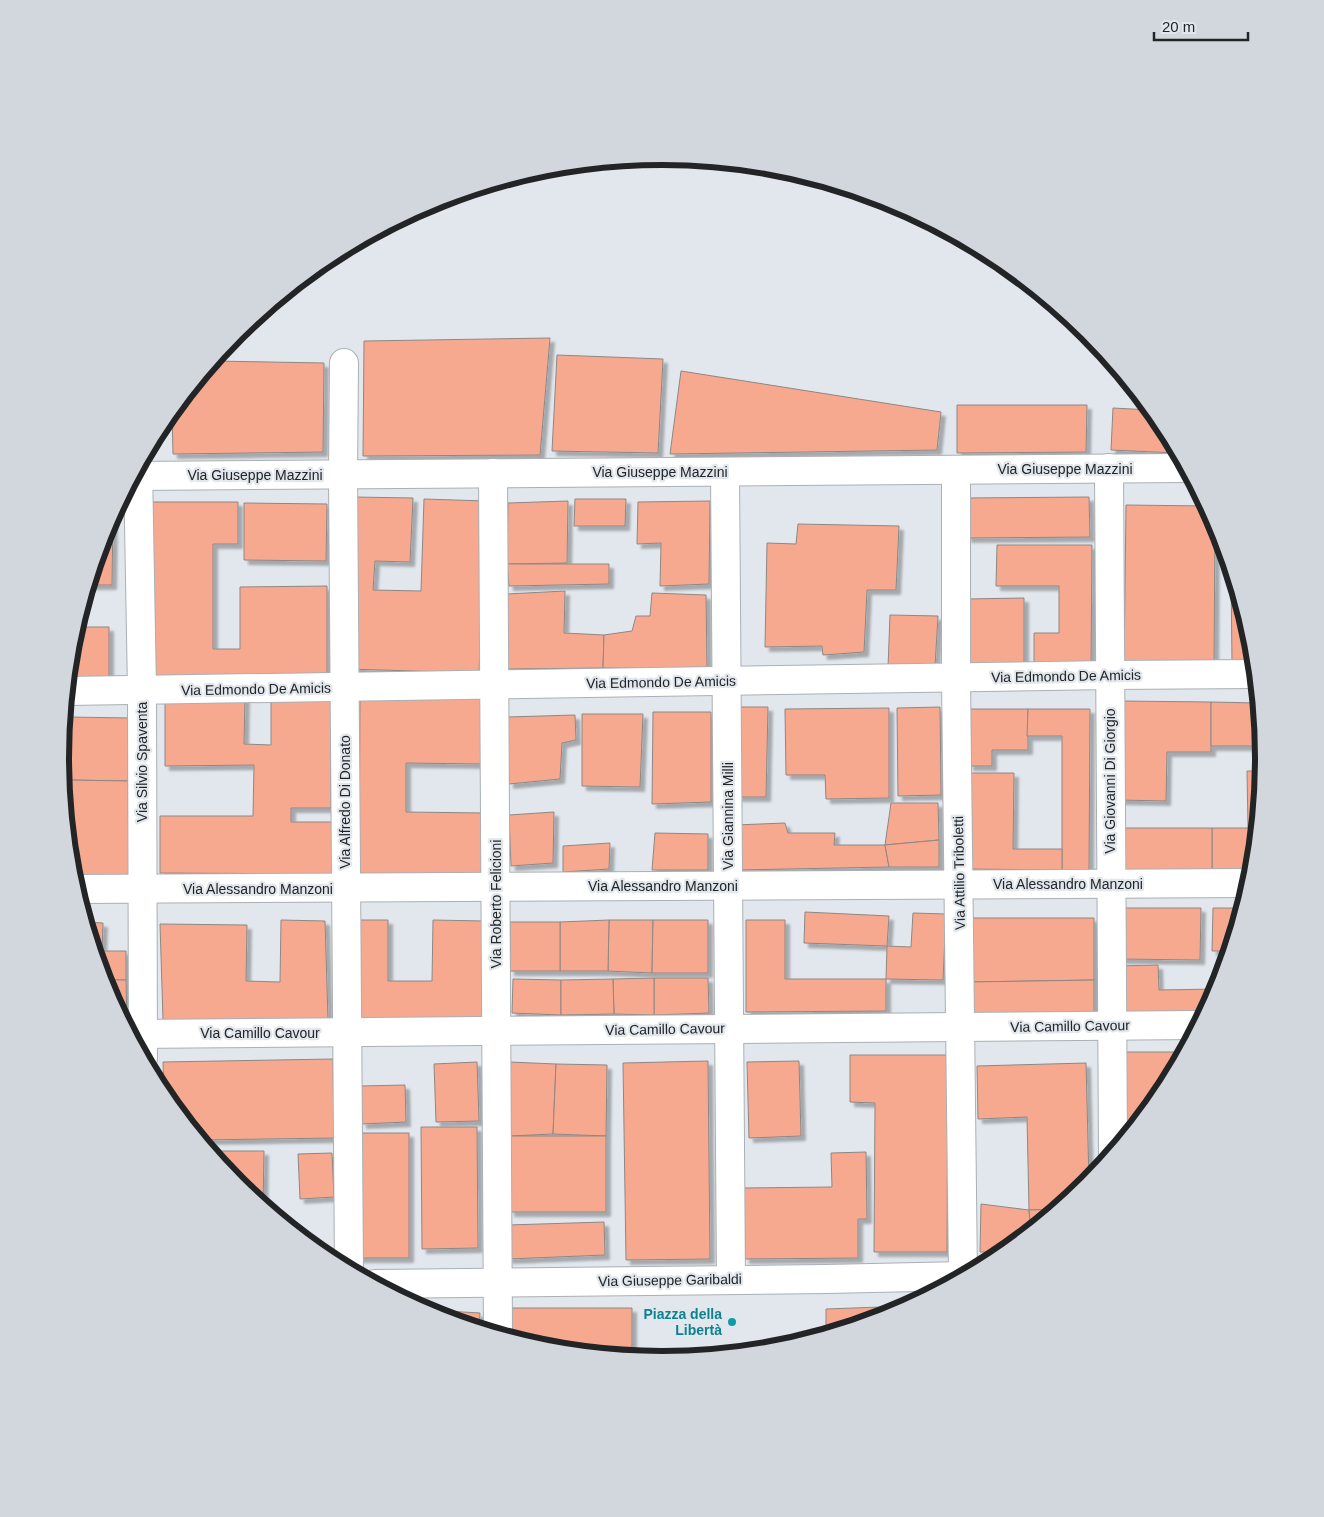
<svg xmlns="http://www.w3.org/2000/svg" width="1324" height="1517" font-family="Helvetica,sans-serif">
<defs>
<filter id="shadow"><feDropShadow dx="4.5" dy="4.5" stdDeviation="1" flood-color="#0004"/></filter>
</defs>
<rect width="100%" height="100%" fill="#e1e7ed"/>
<!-- building -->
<g fill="#f7a98f" stroke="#8e8784" filter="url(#shadow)">
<polygon points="550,338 540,455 363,456 364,341"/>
<polygon points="557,355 663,359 658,453 552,451"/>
<polygon points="214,361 324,363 323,452 173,454 172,411"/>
<polygon points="681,371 941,412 937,450 670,454"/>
<polygon points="957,405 1087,405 1086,452 957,453"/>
<polygon points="1113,408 1151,410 1163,424 1178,453 1111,450"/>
<polygon points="355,497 413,498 410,562 375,561 373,590 421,591 424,499 485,501 479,673 349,669"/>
<polygon points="1089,497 1090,537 967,538 966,498"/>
<polygon points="575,499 626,499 625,526 574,526"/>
<polygon points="568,501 567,563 507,564 508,503"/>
<polygon points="710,501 709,584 660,586 661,543 637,544 638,502"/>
<polygon points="149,502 238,502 238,544 213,544 213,649 240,649 240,587 327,586 327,681 150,682"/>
<polygon points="244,503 327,504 326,561 244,560"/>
<polygon points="1126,505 1206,506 1215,522 1214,667 1124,666"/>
<polygon points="113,514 112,585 89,585 106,528"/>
<polygon points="798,524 899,526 896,590 867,590 864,652 823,655 822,646 765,647 767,543 796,544"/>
<polygon points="997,545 1092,545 1091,666 1034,666 1034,633 1059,633 1059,586 996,586"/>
<polygon points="507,564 609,564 609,584 509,586"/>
<polygon points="1231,570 1252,641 1255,663 1232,663"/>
<polygon points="565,591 564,633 604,635 603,668 507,669 507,594"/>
<polygon points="652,593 706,595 707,669 603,668 604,635 632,631 636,616 650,616"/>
<polygon points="1024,598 1024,665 967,666 966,599"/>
<polygon points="890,615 938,616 935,666 888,667"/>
<polygon points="76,627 109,627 109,681 68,681 72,641"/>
<polygon points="271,694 331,694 331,808 291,808 291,822 337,822 337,874 160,873 160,816 253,816 254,765 165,766 165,697 245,697 244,744 271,745"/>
<polygon points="360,696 484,697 483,764 406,763 406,812 485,813 485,877 359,876"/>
<polygon points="1121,701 1211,702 1211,752 1167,752 1166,801 1119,800"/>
<polygon points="1211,702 1258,703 1264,759 1263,768 1255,768 1256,746 1211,746"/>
<polygon points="739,707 768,707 766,797 737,797"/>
<polygon points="940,707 941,795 898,796 897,708"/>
<polygon points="889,708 889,798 826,799 825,775 786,775 785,709"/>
<polygon points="970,709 1028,709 1028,750 992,750 992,766 969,766"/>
<polygon points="1028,709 1090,709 1089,870 1062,870 1062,736 1027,736"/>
<polygon points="653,712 711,712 711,802 652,804"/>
<polygon points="582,714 643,714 640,787 582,786"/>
<polygon points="575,715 576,740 562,743 560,779 509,784 507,717"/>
<polygon points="69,717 129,718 128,781 70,780"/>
<polygon points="1247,771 1263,771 1253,871 1212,872 1212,828 1248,828"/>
<polygon points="969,773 1014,773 1013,849 1062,849 1062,870 968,869"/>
<polygon points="70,780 128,781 129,882 74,883"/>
<polygon points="891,803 938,803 939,840 885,845"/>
<polygon points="554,812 553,863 511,866 509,815"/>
<polygon points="785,823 788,833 835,833 834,845 885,845 889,867 737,870 735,825"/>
<polygon points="1117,828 1212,828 1212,872 1117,871"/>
<polygon points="655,833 708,834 708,870 652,870"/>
<polygon points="939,840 939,867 889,867 885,845"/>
<polygon points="610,843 609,869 563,872 563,846"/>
<polygon points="1119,908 1201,908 1200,960 1119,959"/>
<polygon points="1213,908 1243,908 1230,951 1212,951"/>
<polygon points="805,912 889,916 887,946 804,943"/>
<polygon points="913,913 946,914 943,980 886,979 887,946 911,947"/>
<polygon points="968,918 1094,918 1094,980 971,982"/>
<polygon points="281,920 325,921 328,1020 163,1020 160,924 247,925 246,981 280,982"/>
<polygon points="357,920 388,920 388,981 432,981 433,920 484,921 482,1022 356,1023"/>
<polygon points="609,920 653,920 652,973 608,971"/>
<polygon points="609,920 608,971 560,971 560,922"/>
<polygon points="653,920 708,920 708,973 652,973"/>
<polygon points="746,920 785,920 785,979 886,979 886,1011 746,1012"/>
<polygon points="86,922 103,923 102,951 94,951"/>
<rect x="510" y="922" width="50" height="49"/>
<polygon points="102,951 126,951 126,980 103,980 101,973"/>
<polygon points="1158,965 1159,990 1218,989 1205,1014 1118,1016 1118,966"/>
<polygon points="654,978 708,978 709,1013 654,1015"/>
<polygon points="654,978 654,1015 614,1014 613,979"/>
<polygon points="513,979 561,980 561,1015 512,1013"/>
<polygon points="613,979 614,1014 561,1015 561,980"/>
<polygon points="103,980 126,980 127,1029 106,989"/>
<polygon points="1094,980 1094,1015 971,1017 971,982"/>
<polygon points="1120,1052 1184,1052 1162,1093 1127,1137"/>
<polygon points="850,1055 948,1055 947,1252 874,1252 875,1103 850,1102"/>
<polygon points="333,1059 334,1138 200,1140 164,1096 163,1062"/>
<polygon points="708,1061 710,1259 626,1260 623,1063"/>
<polygon points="799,1061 801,1136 749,1138 747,1062"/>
<polygon points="477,1062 479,1121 436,1122 434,1064"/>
<polygon points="509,1062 556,1064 553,1134 510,1136"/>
<polygon points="1086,1063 1089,1182 1058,1209 1029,1210 1027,1117 978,1119 977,1066"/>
<polygon points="556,1064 607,1065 606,1136 553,1134"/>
<polygon points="405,1085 406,1122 362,1124 361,1086"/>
<polygon points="421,1127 477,1127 478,1248 422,1249"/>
<rect x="358" y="1133" width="51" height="125"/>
<rect x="510" y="1136" width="96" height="76"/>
<polygon points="209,1151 264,1151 263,1206 236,1184"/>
<polygon points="866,1152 867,1219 858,1219 858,1258 745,1259 744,1188 832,1187 831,1153"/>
<polygon points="332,1153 334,1197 300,1199 298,1154"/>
<polygon points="981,1204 1029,1210 1031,1231 1005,1252 980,1252"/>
<polygon points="1058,1209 1031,1231 1029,1210"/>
<polygon points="604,1222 605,1255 508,1259 508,1225"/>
<polygon points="908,1306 892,1315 826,1335 826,1309"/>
<polygon points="509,1308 632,1308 632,1358 544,1349 510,1338"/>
<polygon points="446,1311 480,1313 479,1329 446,1319"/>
</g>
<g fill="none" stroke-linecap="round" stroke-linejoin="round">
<defs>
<g id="minor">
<polyline points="344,363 343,475 349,1271"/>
<polyline points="138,467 142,691 143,1058"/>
<polyline points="1109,468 1113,1153"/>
<polyline points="956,470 956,677 963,1277"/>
<polyline points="725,472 731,1280"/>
<polyline points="493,473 498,1335"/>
<polyline points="134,476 1186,468"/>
<polyline points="67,691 1110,675 1256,674"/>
<polyline points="76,889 1250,883"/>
<polyline points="130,1034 1199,1025"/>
<polyline points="375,1284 826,1279 964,1276"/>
</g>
</defs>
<!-- minor casing -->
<use href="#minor" stroke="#aab0b5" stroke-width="30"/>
<!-- minor -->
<use href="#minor" stroke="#fff" stroke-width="28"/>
</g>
<!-- markers -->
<circle fill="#0f9aa8" stroke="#e1e7ed" stroke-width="2" cx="732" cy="1322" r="5"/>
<g text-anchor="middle" stroke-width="4.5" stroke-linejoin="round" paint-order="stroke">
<!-- street labels -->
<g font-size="14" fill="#222426" stroke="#e1e7ed">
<text x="1065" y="474">Via Giuseppe Mazzini</text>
<text x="660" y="477">Via Giuseppe Mazzini</text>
<text x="255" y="480">Via Giuseppe Mazzini</text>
<text transform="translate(1066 676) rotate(-1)" y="5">Via Edmondo De Amicis</text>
<text transform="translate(661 682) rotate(-1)" y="5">Via Edmondo De Amicis</text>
<text transform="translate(256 689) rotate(-1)" y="5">Via Edmondo De Amicis</text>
<text transform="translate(142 762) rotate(-90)" y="5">Via Silvio Spaventa</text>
<text transform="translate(1110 781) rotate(-90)" y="5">Via Giovanni Di Giorgio</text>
<text transform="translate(345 802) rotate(-90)" y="5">Via Alfredo Di Donato</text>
<text transform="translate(728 816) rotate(-90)" y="5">Via Giannina Milli</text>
<text transform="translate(959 873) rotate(-91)" y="5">Via Attilio Triboletti</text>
<text x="1068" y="889">Via Alessandro Manzoni</text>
<text x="663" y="891">Via Alessandro Manzoni</text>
<text x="258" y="894">Via Alessandro Manzoni</text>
<text transform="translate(496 904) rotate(-90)" y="5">Via Roberto Felicioni</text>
<text transform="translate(1070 1026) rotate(-1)" y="5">Via Camillo Cavour</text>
<text transform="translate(665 1029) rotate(-1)" y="5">Via Camillo Cavour</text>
<text x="260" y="1038">Via Camillo Cavour</text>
<text transform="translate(670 1280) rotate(-1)" y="5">Via Giuseppe Garibaldi</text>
</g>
<!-- culture labels -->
<g font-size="14" font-weight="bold" fill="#0d838f" stroke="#e1e7ed" text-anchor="end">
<text x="722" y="1319">Piazza della<tspan x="722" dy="16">Libertà</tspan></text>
</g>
</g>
<!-- crop -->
<path d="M0 0H1324V1517H0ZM69 758a593 593 0 1 1 1186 0a593 593 0 1 1-1186 0Z" fill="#d2d7dd" fill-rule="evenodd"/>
<path fill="none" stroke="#222426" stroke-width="6" d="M69 758a593 593 0 1 1 1186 0a593 593 0 1 1-1186 0Z"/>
<!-- scale -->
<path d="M1154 32v8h94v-8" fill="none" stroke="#222426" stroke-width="2.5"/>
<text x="1162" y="32" font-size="15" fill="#222426" stroke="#e1e7ed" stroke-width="4" paint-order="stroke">20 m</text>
</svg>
